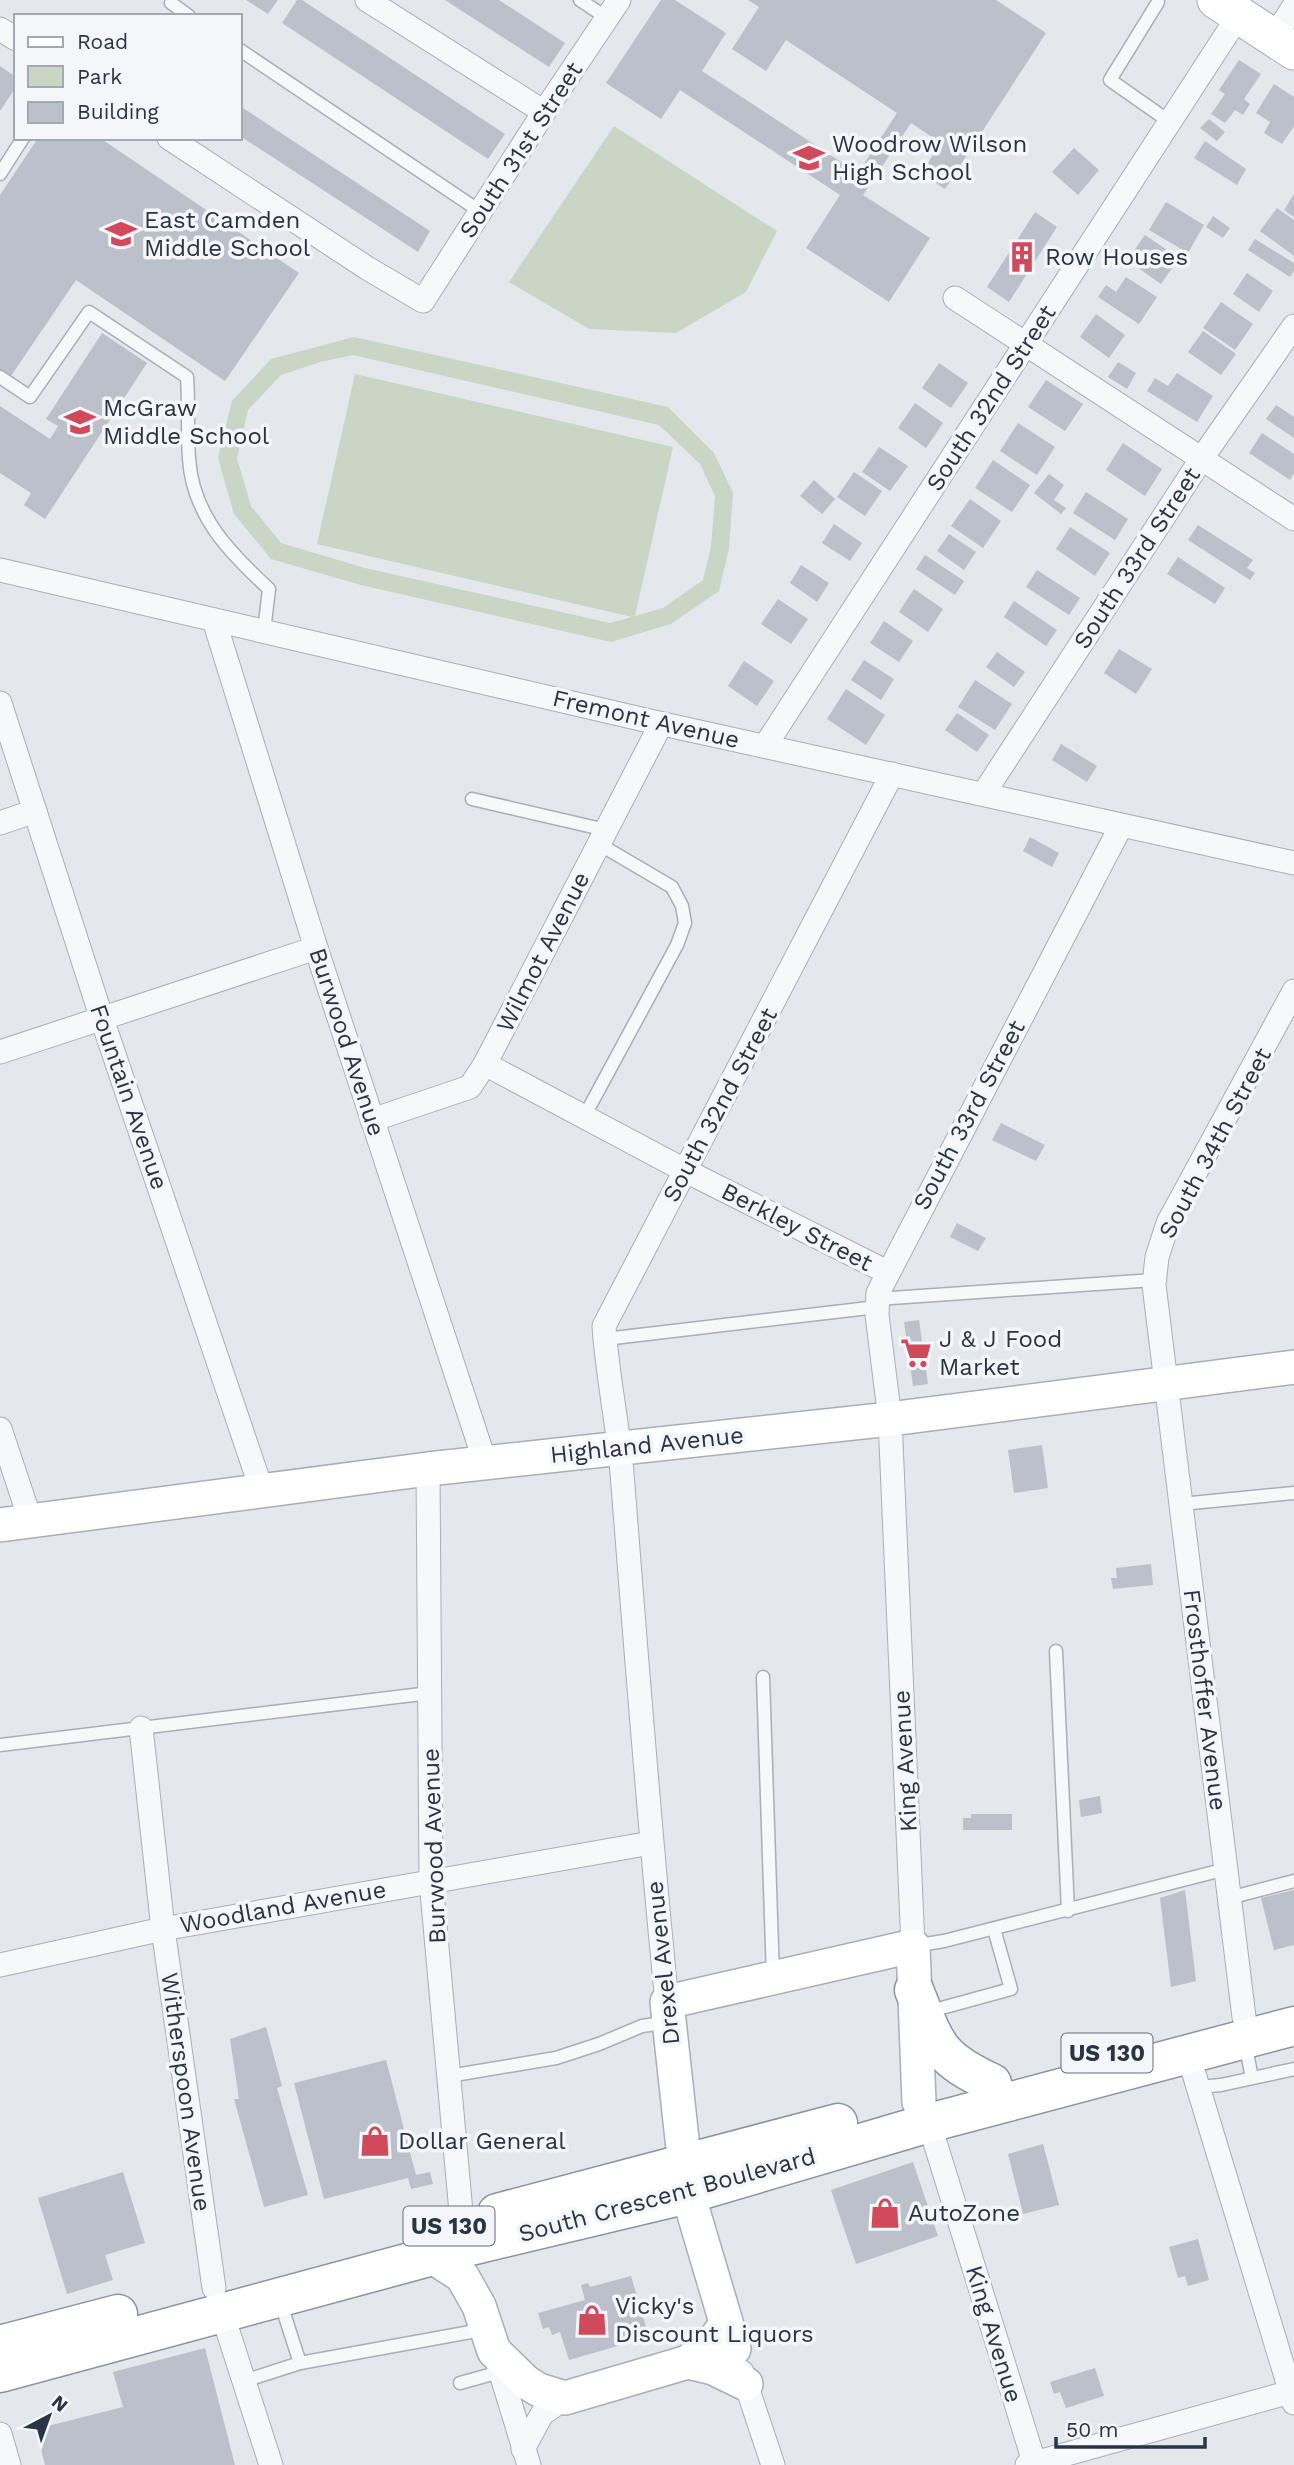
<svg xmlns="http://www.w3.org/2000/svg" width="1294" height="2465" font-family="'Work Sans',sans-serif">
<rect width="100%" height="100%" fill="#e4e7ec"/>
<!-- green -->
<g fill="#c9d6c5" fill-rule="evenodd">
<polygon points="614,126 777,231 746,292 676,333 589,329 509,282"/>
<path d="M354,337L668,407L714,453L733,493L729,549L719,591L671,624L611,642L361,585L271,559L234,514L218,458L232,401L271,359ZM353,355L659,425L700,464L715,496L711,546L703,580L663,608L635,616L673,447L355,374L317,544L632,617L610,623L365,568L281,543L251,506L237,458L248,410L281,375L320,362Z"/>
</g>
<!-- building -->
<g fill="#bbc0ca">
<polygon points="246,0 278,0 268,14"/>
<polygon points="297,0 302,0 505,134 488,159 282,23"/>
<polygon points="445,0 499,0 565,43 549,67"/>
<polygon points="661,0 675,0 726,33 702,71 858,173 897,113 786,40 766,71 732,49 759,7 748,0 996,0 1046,33 945,189 921,173 941,143 911,123 863,195 930,238 889,302 806,248 840,195 680,90 661,119 606,83"/>
<polygon points="1239,60 1261,74 1244,99 1250,104 1243,115 1235,110 1225,123 1211,114 1225,94 1219,90"/>
<polygon points="0,66 16,77 16,87 0,111"/>
<polygon points="1274,84 1294,97 1294,126 1282,144 1264,133 1270,122 1256,113"/>
<polygon points="240,106 430,231 418,252 240,136"/>
<polygon points="1209,119 1225,132 1217,141 1200,128"/>
<polygon points="38,138 100,138 299,273 225,381 76,280 9,379 0,373 0,195"/>
<polygon points="1205,141 1246,169 1237,185 1194,158"/>
<polygon points="1074,148 1099,170 1078,195 1052,172"/>
<polygon points="1294,194 1294,217 1284,210"/>
<polygon points="1166,202 1204,225 1188,253 1149,230"/>
<polygon points="1277,208 1294,220 1294,256 1260,231"/>
<polygon points="1035,212 1057,227 1009,302 987,287"/>
<polygon points="1213,216 1230,228 1223,238 1206,227"/>
<polygon points="1145,235 1179,258 1161,284 1127,260"/>
<polygon points="1255,239 1294,263 1294,271 1290,277 1248,250"/>
<polygon points="1247,273 1273,291 1259,312 1233,294"/>
<polygon points="1126,277 1157,297 1139,324 1098,297 1106,285 1116,292"/>
<polygon points="1221,302 1253,324 1235,350 1203,328"/>
<polygon points="1096,314 1125,335 1109,358 1080,337"/>
<polygon points="1203,331 1236,354 1221,375 1188,352"/>
<polygon points="102,333 147,363 45,519 24,505 31,493 0,473 0,406 50,439 58,426 46,419"/>
<polygon points="1118,362 1136,373 1127,389 1108,377"/>
<polygon points="939,363 968,383 951,408 922,388"/>
<polygon points="1177,373 1213,396 1197,422 1147,391 1155,378 1168,386"/>
<polygon points="1046,380 1083,404 1065,431 1028,407"/>
<polygon points="915,403 943,423 926,448 898,428"/>
<polygon points="1276,405 1294,417 1294,438 1266,419"/>
<polygon points="1018,423 1055,447 1037,475 1000,451"/>
<polygon points="1262,433 1294,454 1294,473 1290,480 1249,453"/>
<polygon points="1123,443 1162,469 1145,496 1106,470"/>
<polygon points="879,447 908,466 890,491 862,472"/>
<polygon points="993,460 1030,485 1012,512 975,488"/>
<polygon points="854,472 882,491 865,516 837,497"/>
<polygon points="1049,474 1064,485 1054,500 1066,508 1061,514 1034,493"/>
<polygon points="814,480 835,499 822,514 800,496"/>
<polygon points="1086,492 1128,519 1115,540 1073,513"/>
<polygon points="970,499 1001,521 983,548 951,526"/>
<polygon points="834,524 862,543 850,561 822,543"/>
<polygon points="1198,525 1253,560 1247,568 1255,573 1250,580 1188,540"/>
<polygon points="1070,527 1110,553 1095,576 1056,549"/>
<polygon points="949,534 976,552 964,570 937,551"/>
<polygon points="925,555 964,581 955,595 916,569"/>
<polygon points="1178,557 1225,588 1215,604 1167,574"/>
<polygon points="801,565 829,583 817,602 790,583"/>
<polygon points="1037,570 1080,598 1069,615 1026,587"/>
<polygon points="914,589 943,609 928,632 899,612"/>
<polygon points="778,599 808,619 791,644 761,624"/>
<polygon points="1014,601 1057,630 1046,646 1004,617"/>
<polygon points="884,621 913,641 899,662 870,643"/>
<polygon points="1119,649 1152,669 1136,694 1104,673"/>
<polygon points="997,652 1025,672 1014,687 986,667"/>
<polygon points="864,660 894,679 881,700 851,680"/>
<polygon points="744,661 774,681 757,706 728,686"/>
<polygon points="975,680 1012,704 995,730 958,707"/>
<polygon points="846,689 885,715 866,745 827,719"/>
<polygon points="957,713 989,735 977,752 945,730"/>
<polygon points="1061,744 1097,766 1087,782 1052,760"/>
<polygon points="1030,837 1059,853 1052,867 1023,851"/>
<polygon points="1001,1123 1045,1145 1036,1161 992,1140"/>
<polygon points="957,1223 986,1238 978,1251 950,1237"/>
<polygon points="919,1320 928,1384 913,1386 904,1322"/>
<polygon points="1042,1445 1048,1488 1014,1493 1008,1450"/>
<polygon points="1151,1564 1153,1585 1113,1589 1111,1578 1117,1578 1116,1568"/>
<polygon points="1100,1796 1102,1813 1081,1817 1079,1800"/>
<polygon points="971,1814 1012,1814 1012,1830 963,1830 963,1818 971,1818"/>
<polygon points="1185,1890 1196,1981 1171,1987 1160,1898"/>
<polygon points="1294,1890 1294,1945 1274,1950 1261,1898"/>
<polygon points="266,2027 282,2086 277,2088 308,2195 264,2207 234,2099 239,2099 230,2039"/>
<polygon points="386,2060 416,2175 430,2172 433,2184 411,2189 408,2178 324,2199 294,2083"/>
<polygon points="1043,2144 1059,2205 1023,2214 1008,2154"/>
<polygon points="913,2162 938,2236 856,2264 831,2190"/>
<polygon points="123,2172 145,2243 105,2255 113,2280 67,2294 38,2198"/>
<polygon points="1198,2239 1209,2280 1188,2286 1185,2276 1178,2278 1169,2247"/>
<polygon points="631,2276 649,2337 569,2360 560,2332 552,2335 549,2327 543,2329 538,2313 585,2300 581,2285 588,2283 590,2287"/>
<polygon points="205,2348 235,2465 45,2465 36,2429 123,2407 113,2372"/>
<polygon points="1095,2368 1104,2396 1066,2408 1060,2392 1054,2394 1050,2382"/>
</g>
<g fill="none" stroke-linecap="round" stroke-linejoin="round">
<defs>
<g id="lane">
<polyline points="580,0 607,18"/>
<polyline points="1158,2 1110,80 1170,122"/>
<polyline points="171,3 189,16"/>
<polyline points="240,50 481,212"/>
<polyline points="0,174 23,138"/>
<path d="M0,377L30,397L89,312L187,377C189,404 187,432 189,459C193,516 229,552 269,589L264,631"/>
<polyline points="472,799 606,830"/>
<polyline points="584,1117 677,945 685,923 682,906 672,887 599,844"/>
<polyline points="877,1299 1154,1280"/>
<polyline points="605,1339 877,1307"/>
<polyline points="1181,1504 1294,1493"/>
<polyline points="1056,1651 1068,1911"/>
<polyline points="763,1677 773,1977"/>
<polyline points="0,1745 430,1693"/>
<polyline points="1229,1898 1294,1881"/>
<polyline points="913,1946 944,1941 1226,1869"/>
<polyline points="927,2012 1011,1989 994,1929"/>
<polyline points="1245,2043 1252,2078"/>
<polyline points="449,2076 556,2058 599,2044 642,2026 669,2022"/>
<polyline points="1198,2087 1221,2085 1294,2069"/>
<polyline points="280,2301 300,2363"/>
<polyline points="244,2381 300,2363 487,2329"/>
<polyline points="460,2383 500,2372"/>
</g>
<g id="street">
<polyline points="367,0 544,112"/>
<polyline points="0,29 16,39"/>
<polyline points="1274,37 1294,6"/>
<polyline points="169,138 367,268 423,301 544,112 619,0"/>
<polyline points="955,298 1294,519"/>
<polyline points="0,570 645,720 1294,863"/>
<polyline points="214,620 316,948 485,1462"/>
<polyline points="0,703 102,1019 262,1491"/>
<polyline points="765,746 1239,15"/>
<polyline points="984,793 1202,458 1294,326"/>
<polyline points="0,823 35,811"/>
<polyline points="0,1052 316,948"/>
<polyline points="485,1064 686,1171 887,1272"/>
<polyline points="372,1120 470,1087 485,1064 661,724"/>
<polyline points="0,1429 31,1522"/>
<polyline points="428,1469 431,1881 462,2223"/>
<polyline points="141,1728 163,1929 214,2288"/>
<polyline points="913,1946 890,1419 877,1315 878,1293 1121,826"/>
<polyline points="0,1965 163,1929 651,1843"/>
<path d="M667,2002C649,1826 636,1650 622,1473C618,1424 607,1375 604,1326L892,774"/>
<polyline points="1244,2017 1154,1285 1157,1257 1168,1223 1294,991"/>
<polyline points="1188,2054 1294,2403"/>
<polyline points="929,2123 1035,2465"/>
<polyline points="222,2313 271,2465"/>
<polyline points="495,2354 529,2465"/>
<polyline points="742,2372 773,2465"/>
<polyline points="0,2434 9,2465"/>
<polyline points="523,2449 542,2414 565,2398"/>
<polyline points="1027,2465 1294,2391"/>
</g>
<g id="secondary">
<polyline points="0,1525 428,1469 890,1419 1294,1367"/>
<polyline points="431,2256 462,2276 479,2306 494,2351 526,2382 539,2390 565,2398 688,2362 716,2338 726,2324"/>
<polyline points="734,2349 688,2194 667,2002 913,1946 919,2102"/>
<polyline points="688,2362 713,2368 746,2384"/>
</g>
<polyline id="primary" points="1216,0 1294,51"/>
<g id="highway">
<path d="M914,1990C936,2044 936,2057 992,2083"/>
<polyline points="497,2213 838,2123"/>
<polyline points="0,2345 118,2314"/>
<polyline points="0,2373 462,2248 688,2194 929,2123 1294,2026"/>
</g>
</defs>
<!-- lane casing -->
<use href="#lane" stroke="#a9aeb7" stroke-width="15"/>
<!-- street casing -->
<use href="#street" stroke="#a9aeb7" stroke-width="25"/>
<!-- secondary casing -->
<use href="#secondary" stroke="#a9aeb7" stroke-width="36"/>
<!-- primary casing -->
<use href="#primary" stroke="#a3abb8" stroke-width="39"/>
<!-- highway casing -->
<use href="#highway" stroke="#8b94a3" stroke-width="41"/>
<!-- lane -->
<use href="#lane" stroke="#f7f8fa" stroke-width="12"/>
<!-- street -->
<use href="#street" stroke="#f7f8fa" stroke-width="23"/>
<!-- secondary -->
<use href="#secondary" stroke="#fff" stroke-width="33"/>
<!-- primary -->
<use href="#primary" stroke="#fff" stroke-width="37"/>
<!-- highway -->
<use href="#highway" stroke="#fff" stroke-width="38"/>
</g>
<!-- icons -->
<defs>
<symbol id="school-bare" viewBox="-9 -9 18 18"><path d="M0-5L7-2L0 1L-7-2ZM-4 1L0 2.5L4 1V4Q0 6-4 4Z" fill="#d1495b" stroke="#f4f6f9" stroke-width="2.5" paint-order="stroke"/></symbol>
<symbol id="building-bare" viewBox="-9 -9 18 18"><path d="M-4-6H4V6H1V3H-1V6H-4ZM-2.5-4.3h1.7v1.8h-1.7ZM.8-4.3h1.7v1.8H.8ZM-2.5-1h1.7V.8h-1.7ZM.8-1h1.7V.8H.8Z" fill="#d1495b" stroke="#f4f6f9" stroke-width="2.5" paint-order="stroke"/></symbol>
<symbol id="supermarket-bare" viewBox="-9 -9 18 18"><path d="M-6-5.5h2.5l.6 2H6L4.5 2H-2.5L-4.4-4H-6ZM-1.5 3.2a1.3 1.3 0 1 0 .1 0ZM3 3.2a1.3 1.3 0 1 0 .1 0Z" fill="#d1495b" stroke="#f4f6f9" stroke-width="2.5" paint-order="stroke"/></symbol>
<symbol id="shop-bare" viewBox="-9 -9 18 18"><path d="M-5-2.5h2.3a2.7 3.5 0 0 1 5.4 0H5L5.5 6h-11ZM-1.5-2.5h3a1.5 2.3 0 0 0-3 0Z" fill="#d1495b" stroke="#f4f6f9" stroke-width="2.5" paint-order="stroke"/></symbol>
</defs>
<g fill-rule="evenodd">
<use href="#school-bare" x="787" y="136" width="44" height="44"/>
<use href="#school-bare" x="99" y="212" width="44" height="44"/>
<use href="#building-bare" x="1000" y="235" width="44" height="44"/>
<use href="#school-bare" x="58" y="400" width="44" height="44"/>
<use href="#supermarket-bare" x="894" y="1331" width="44" height="44"/>
<use href="#shop-bare" x="353" y="2119" width="44" height="44"/>
<use href="#shop-bare" x="863" y="2191" width="44" height="44"/>
<use href="#shop-bare" x="570" y="2298" width="44" height="44"/>
</g>
<g text-anchor="middle" stroke-width="7" stroke-linejoin="round" paint-order="stroke">
<!-- shield labels -->
<g fill="#f4f6f9" stroke="#676e7b" stroke-width="2">
<rect x="1061.5" y="2033.5" width="91" height="39" rx="5"/>
<rect x="403.5" y="2206.5" width="91" height="39" rx="5"/>
</g>
<g font-size="23" font-weight="bold" fill="#2b3445">
<text x="1107" y="2061">US 130</text>
<text x="449" y="2234">US 130</text>
</g>
<!-- poi labels -->
<g font-size="24" fill="#2b3445" stroke="#f4f6f9" text-anchor="start">
<text x="832" y="152">Woodrow Wilson<tspan x="832" dy="28">High School</tspan></text>
<text x="144" y="228">East Camden<tspan x="144" dy="28">Middle School</tspan></text>
<text x="1045" y="265">Row Houses</text>
<text x="103" y="416">McGraw<tspan x="103" dy="28">Middle School</tspan></text>
<text x="939" y="1347">J &amp; J Food<tspan x="939" dy="28">Market</tspan></text>
<text x="398" y="2149">Dollar General</text>
<text x="908" y="2221">AutoZone</text>
<text x="615" y="2314">Vicky's<tspan x="615" dy="28">Discount Liquors</tspan></text>
</g>
<!-- street labels -->
<g font-size="24" fill="#2b3445" stroke="#f4f6f9">
<text transform="translate(521 150) rotate(-57)" y="8">South 31st Street</text>
<text transform="translate(991 398) rotate(-57)" y="8">South 32nd Street</text>
<text transform="translate(1137 558) rotate(-57)" y="8">South 33rd Street</text>
<text transform="translate(646 719) rotate(13)" y="8">Fremont Avenue</text>
<text transform="translate(543 952) rotate(-63)" y="8">Wilmot Avenue</text>
<text transform="translate(347 1042) rotate(72)" y="8">Burwood Avenue</text>
<text transform="translate(129 1097) rotate(71)" y="8">Fountain Avenue</text>
<text transform="translate(720 1105) rotate(-62)" y="8">South 32nd Street</text>
<text transform="translate(969 1115) rotate(-62)" y="8">South 33rd Street</text>
<text transform="translate(1215 1143) rotate(-62)" y="8">South 34th Street</text>
<text transform="translate(797 1227) rotate(27)" y="8">Berkley Street</text>
<text transform="translate(647 1445) rotate(-6)" y="8">Highland Avenue</text>
<text transform="translate(1205 1700) rotate(83)" y="8">Frosthoffer Avenue</text>
<text transform="translate(905 1761) rotate(-93)" y="8">King Avenue</text>
<text transform="translate(434 1846) rotate(-92)" y="8">Burwood Avenue</text>
<text transform="translate(283 1907) rotate(-10)" y="8">Woodland Avenue</text>
<text transform="translate(663 1963) rotate(-96)" y="8">Drexel Avenue</text>
<text transform="translate(186 2092) rotate(82)" y="8">Witherspoon Avenue</text>
<text transform="translate(667 2195) rotate(-15)" y="8">South Crescent Boulevard</text>
<text transform="translate(994 2334) rotate(73)" y="8">King Avenue</text>
</g>
</g>
<!-- legend -->
<rect x="14" y="14" width="228" height="126" fill="#f4f6f9" stroke="#a4a8b1" stroke-width="2"/>
<rect x="28" y="37" width="35" height="10" fill="#ffffff" stroke="#a4a8b1" stroke-width="2"/>
<text x="77" y="49" font-size="21" fill="#2b3445">Road</text>
<rect x="28" y="66" width="35" height="21" fill="#c9d6c5" stroke="#a4a8b1" stroke-width="2"/>
<text x="77" y="84" font-size="21" fill="#2b3445">Park</text>
<rect x="28" y="102" width="35" height="21" fill="#bbc0ca" stroke="#a4a8b1" stroke-width="2"/>
<text x="77" y="119" font-size="21" fill="#2b3445">Building</text>
<!-- north arrow -->
<g transform="translate(49 2416) rotate(41)" stroke="#f4f6f9" stroke-width="5" paint-order="stroke">
<path d="M0-5L12 26L0 18L-12 26Z" fill="#2b3445"/>
<text y="-10" font-size="19" font-weight="bold" text-anchor="middle" fill="#2b3445">N</text>
</g>
<!-- scale -->
<path d="M1056 2437v10h149v-10" fill="none" stroke="#2b3445" stroke-width="3.5"/>
<text x="1066" y="2437" font-size="21" fill="#2b3445" stroke="#f4f6f9" stroke-width="5" paint-order="stroke">50 m</text>
</svg>
